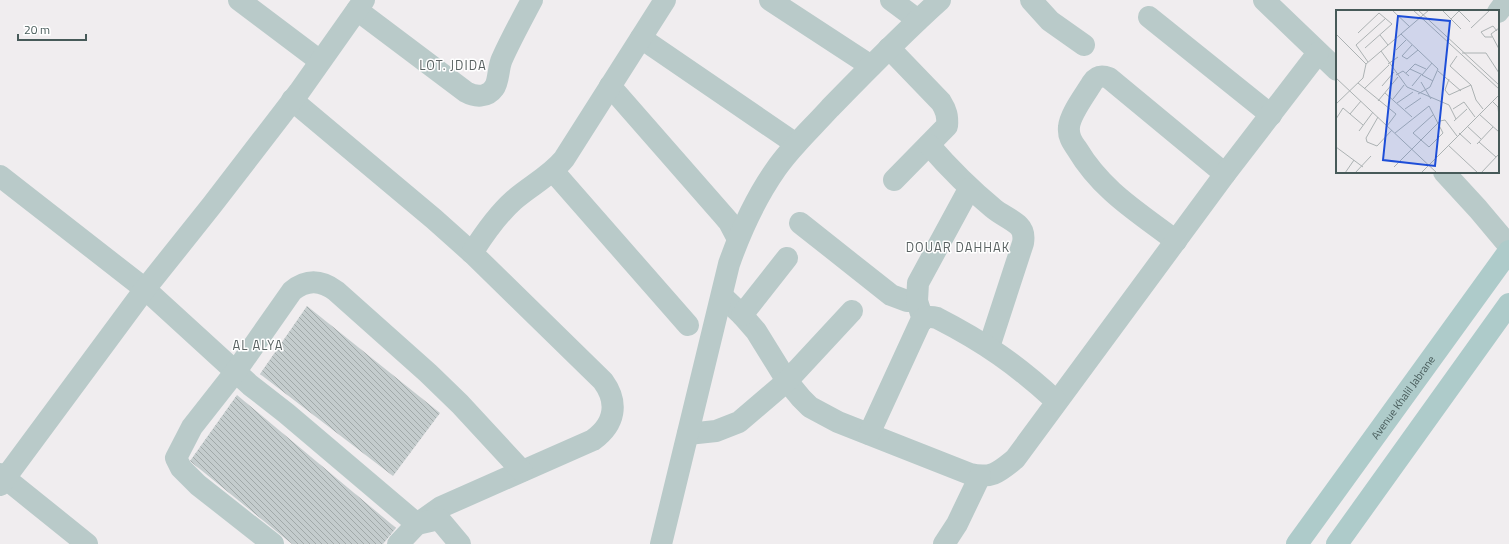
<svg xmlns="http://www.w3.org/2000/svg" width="1509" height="544" font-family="'Titillium Web',sans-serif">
<defs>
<pattern id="building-back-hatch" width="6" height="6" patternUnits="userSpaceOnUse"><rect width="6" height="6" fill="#c4cccd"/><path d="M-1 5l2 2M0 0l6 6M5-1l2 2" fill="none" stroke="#a1a9a9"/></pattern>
</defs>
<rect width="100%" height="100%" fill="#f0edef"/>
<!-- building -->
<g fill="url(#building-back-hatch)">
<polygon points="307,306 440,413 393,476 260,374"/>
<polygon points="237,395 396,528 383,544 292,544 190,461"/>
</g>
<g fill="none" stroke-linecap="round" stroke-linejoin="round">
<!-- minor -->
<g stroke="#b9cac9" stroke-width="22">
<polyline points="239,0 320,61"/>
<polyline points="770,0 871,66"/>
<polyline points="891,0 918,20"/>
<polyline points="1031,0 1050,21 1084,45"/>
<polyline points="1264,0 1337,70"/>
<path d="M357,10L466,92C475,97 487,98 494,88C499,82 498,67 502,59C511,39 522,19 532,0"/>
<polyline points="1498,12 1507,0"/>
<polyline points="1149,17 1271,115"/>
<polyline points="641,38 796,144"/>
<path d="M889,48L941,102C946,110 948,116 947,126L894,180"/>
<polyline points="610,86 723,215 729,222 738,239"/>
<path d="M292,100L434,219L472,253L603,381C619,403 615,424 593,440L441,507L417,524L398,544"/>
<path d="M929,145C949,168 970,189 993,208C1001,215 1012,219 1019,226C1024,231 1024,237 1023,243L989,347"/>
<polyline points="553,171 688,325"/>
<polyline points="1444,172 1478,209 1509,246"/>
<polyline points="0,176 145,289 250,385 286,413 417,524 439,519 460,544"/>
<polyline points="800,223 891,295 907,301 917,301"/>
<path d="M1176,241C1138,212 1102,191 1077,149C1072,142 1068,136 1069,127C1070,114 1085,95 1092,83C1096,77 1101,75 1109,78L1225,174"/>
<path d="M472,253C484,234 497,215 514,200C530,186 550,176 564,159L665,0"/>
<path d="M722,296L742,315L756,331L787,381L801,398L810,407L838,422L970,474C992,479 999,472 1015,459L1225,174L1318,53"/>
<polyline points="742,315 787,258"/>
<polyline points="923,320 917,301 918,283 969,189"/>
<polyline points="688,434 716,431 739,422 787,381 852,311"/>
<path d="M869,434L920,323C924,317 929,316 937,318C984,342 1017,365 1056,401"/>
<polyline points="0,474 87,544"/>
<polyline points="0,485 145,289 212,205 299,92 364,0"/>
<path d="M273,544L198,485L181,468L176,458L192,427L236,371L292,291C307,279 321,280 336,291L428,373L460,404L522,471"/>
<path d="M661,544L729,264C741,230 755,199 776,169C791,147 812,128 830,108C866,71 902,34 940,0"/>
<polyline points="944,544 957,524 980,476"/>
</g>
<!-- major -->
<g stroke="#aecbca" stroke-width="22">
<path id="s1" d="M1297,544L1509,251"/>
<polyline points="1337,544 1509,304"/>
</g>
</g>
<g text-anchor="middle" stroke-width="3" stroke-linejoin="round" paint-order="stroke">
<!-- street labels -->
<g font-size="11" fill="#475a59" stroke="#fff">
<text dy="4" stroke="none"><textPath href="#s1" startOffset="181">Avenue Khalil Jabrane</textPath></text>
</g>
<!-- quarter labels -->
<g font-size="13" letter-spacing="1" fill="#5a6262" stroke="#fff">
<text x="453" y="70">LOT. JDIDA</text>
<text x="958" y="252">DOUAR DAHHAK</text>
<text x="258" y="350">AL ALYA</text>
</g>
</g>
<!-- overview -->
<g transform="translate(1336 10)">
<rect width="163" height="163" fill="#f0edef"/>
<path fill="none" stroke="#acb2b3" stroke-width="1" d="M56,0L74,17M77,0L163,79M82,0L163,75M106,0L125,19M123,1L134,12M115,9L124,0M135,18L154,0M163,18L155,24L163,39M22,23L43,3L56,14L29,38M0,24L30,54L27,68L0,94M65,24L102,59L94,77L82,84M44,25L52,35M156,27H149L145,22L157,16L161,21M76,35L66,46L71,49L82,40M60,40L70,30M45,41L71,77L113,95L120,109M126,43H150L163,63M121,46L114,56L135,75L140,90L147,99M32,52L20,35L50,8M96,53L86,65L97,71M30,54L93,0M52,54L62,47M74,59L87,65M102,61L125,81M70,63L79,54L90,59M60,65L67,61L73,66M0,68L101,163M113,69L109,80L113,85L135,75M85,72L95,89M22,73L60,104L51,116M46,76L58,62M76,76L85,65M28,79L53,55M49,83L76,107M57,89L68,75M42,91L62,67M156,91L162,97L163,107M61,93L77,82M69,99L85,88M117,99L128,92L139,107M14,104L25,91M143,104L163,122M42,107L30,128L31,132L41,136L56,120M0,109L7,98L27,115M118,111L131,99M131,116L145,129M23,121L37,102M59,123L93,96L107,123L93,137L77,123L97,105M123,123L135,134M143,132L160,147M141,134L157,117M112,135L142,163M0,137L27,157M58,157L104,111L109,110L121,126M9,163L18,150M19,163L35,146M85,163L163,85M145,163L163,144"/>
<path fill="#1d4ed8" fill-opacity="0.15" stroke="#1d4ed8" stroke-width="2" d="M62,6L114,11L99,156L47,150Z"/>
<rect width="163" height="163" fill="none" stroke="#475a59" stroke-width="2"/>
</g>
<!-- scale -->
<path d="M18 34v6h68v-6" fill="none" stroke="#475a59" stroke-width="2"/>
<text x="24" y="34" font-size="12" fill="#475a59" stroke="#ffffff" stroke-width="3" paint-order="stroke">20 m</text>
</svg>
